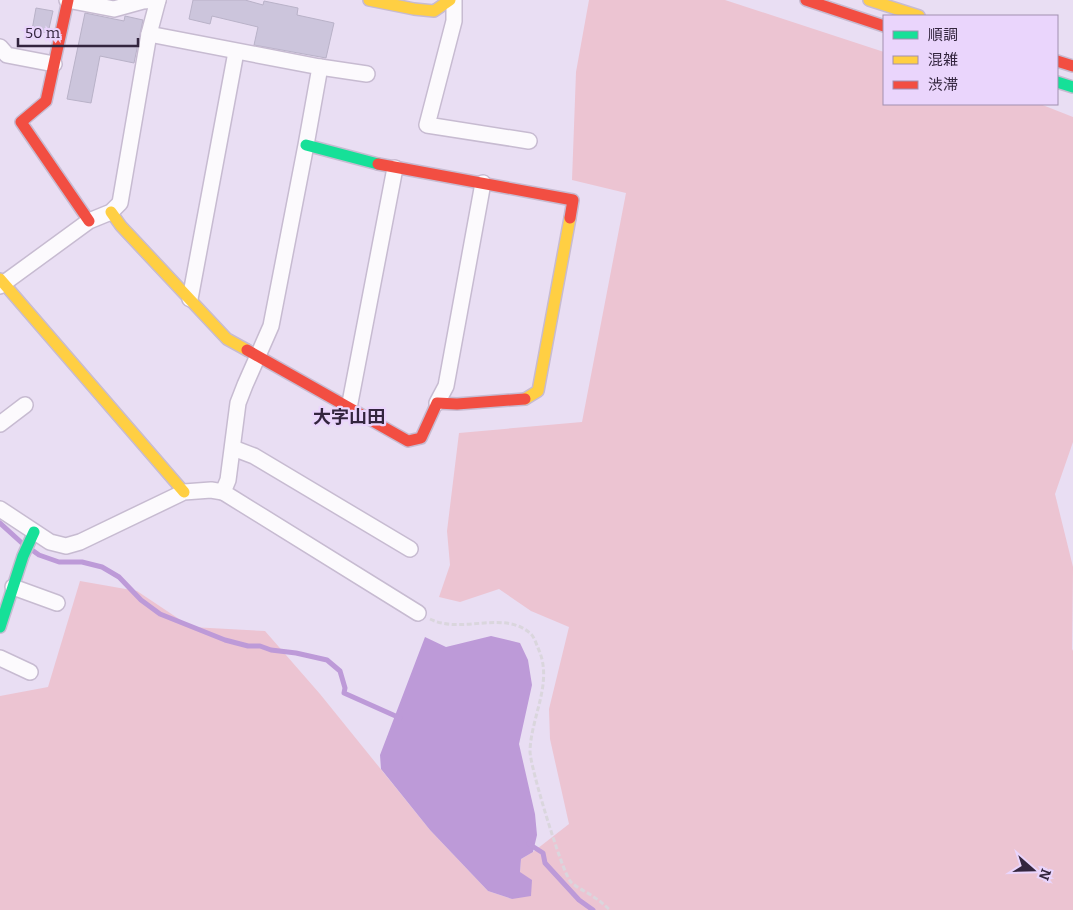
<svg xmlns="http://www.w3.org/2000/svg" width="1073" height="910" font-family="Bitter,'Noto Sans JP',serif">
<rect width="100%" height="100%" fill="#e9def3"/>
<!-- green -->
<polygon fill="#ecc4d2" points="589,0 725,0 884,52 884,104 1040,104 1073,117 1073,442 1055,494 1073,567 1072,649 1073,651 1073,910 0,910 0,696 48,687 80,581 137,591 191,627 265,631 320,694 430,830 488,891 512,899 520,872 521,859 533,852 569,824 550,739 549,709 569,627 531,611 499,589 460,602 439,597 450,565 447,531 459,433 582,422 626,193 572,180 576,72"/>
<!-- water -->
<polygon fill="#bd9ad8" points="491,636 520,643 528,660 532,685 519,744 535,814 537,835 533,852 521,859 520,872 532,880 531,896 512,899 488,891 430,830 381,769 380,755 425,637 446,647"/>
<g fill="none" stroke-linecap="round" stroke-linejoin="round">
<!-- stream -->
<g stroke="#bd9ad8" stroke-width="5">
<polyline points="0,523 23,544"/>
<polyline points="32,550 39,555 59,562 82,562 102,567 119,577 141,600 160,614 225,640 248,646 260,646 271,650 296,653 327,660 340,671 345,688 344,693 400,718"/>
<polyline points="529,844 543,853 545,863 579,900 593,910"/>
</g>
</g>
<!-- building -->
<g fill="#ccc5dc" stroke="#b9b2c8">
<polygon points="193,0 245,0 263,5 264,1 298,8 297,15 334,23 326,58 254,45 258,27 212,16 210,24 189,19"/>
<polygon points="36,8 53,11 48,33 32,30"/>
<polygon points="85,13 124,21 125,16 143,20 134,63 100,56 91,103 67,99"/>
</g>
<g fill="none" stroke-linecap="round" stroke-linejoin="round">
<defs>
<g id="street">
<polyline points="67,0 114,9 143,1 158,0"/>
<polyline points="454,0 454,21 427,125 529,141"/>
<polyline points="149,34 320,67 306,145 271,326 245,385 238,403 228,480 223,492 418,613"/>
<polyline points="0,47 7,55 54,64"/>
<polyline points="320,67 367,74"/>
<polyline points="0,286 89,221 111,212 120,203 149,34 158,0"/>
<polyline points="190,299 236,52"/>
<polyline points="437,403 446,386 483,183"/>
<polyline points="349,408 395,168"/>
<polyline points="0,424 25,405"/>
<polyline points="233,448 254,456 410,549"/>
<polyline points="0,509 50,542 66,546 80,542 184,492 211,490 223,492"/>
<polyline points="13,587 57,603"/>
<polyline points="0,658 30,672"/>
</g>
<g id="fast">
<polyline points="1057,82 1073,87"/>
<polyline points="306,145 378,164"/>
<polyline points="0,627 23,556 34,532"/>
</g>
<g id="slow">
<polyline points="369,0 414,9 434,11 450,0"/>
<polyline points="869,0 919,16"/>
<polyline points="111,212 121,226 227,339 247,350"/>
<polyline points="0,279 184,492"/>
<polyline points="525,399 538,391 570,218"/>
</g>
<g id="jam">
<polyline points="68,0 46,101 21,122 89,221"/>
<polyline points="806,0 884,26"/>
<polyline points="1057,61 1073,66"/>
<polyline points="378,164 573,200 570,218"/>
<polyline points="247,350 408,441 421,438 437,403 457,404 525,399"/>
</g>
</defs>
<!-- street casing -->
<use href="#street" stroke="#c7bbd1" stroke-width="18"/>
<!-- fast casing -->
<use href="#fast" stroke="#c7bbd1" stroke-width="14"/>
<!-- slow casing -->
<use href="#slow" stroke="#c7bbd1" stroke-width="14"/>
<!-- jam casing -->
<use href="#jam" stroke="#c7bbd1" stroke-width="14"/>
<!-- path -->
<path stroke="#dad6dd" stroke-width="3" stroke-dasharray="5 2.5" stroke-linecap="butt" d="M430,619C462,635 504,609 531,634C534,637 536,643 538,648C554,682 531,716 530,751C530,767 561,868 570,881C576,888 588,892 595,898C601,901 605,906 610,910"/>
<!-- street -->
<use href="#street" stroke="#fcfafd" stroke-width="15"/>
<!-- fast -->
<use href="#fast" stroke="#16e098" stroke-width="11"/>
<!-- slow -->
<use href="#slow" stroke="#ffcf43" stroke-width="11"/>
<!-- jam -->
<use href="#jam" stroke="#f24e42" stroke-width="11"/>
</g>
<g text-anchor="middle" stroke-width="4.5" stroke-linejoin="round" paint-order="stroke">
<!-- quarter labels -->
<g font-size="18" font-weight="bold" fill="#33253e" stroke="#ead5fc">
<text x="349" y="423">大字山田</text>
</g>
</g>
<!-- legend -->
<rect x="883" y="15" width="175" height="90" fill="#ead5fc" stroke="#a18fb0"/>
<rect x="893" y="31" width="25" height="8" fill="#16e098" stroke="#a18fb0"/>
<text x="928" y="40" font-size="15" fill="#33253e">順調</text>
<rect x="893" y="56" width="25" height="8" fill="#ffcf43" stroke="#a18fb0"/>
<text x="928" y="65" font-size="15" fill="#33253e">混雑</text>
<rect x="893" y="81" width="25" height="8" fill="#f24e42" stroke="#a18fb0"/>
<text x="928" y="90" font-size="15" fill="#33253e">渋滞</text>
<!-- north arrow -->
<g transform="translate(1033 870) rotate(110)" stroke="#ead5fc" stroke-width="4" paint-order="stroke">
<path d="M0-4L9 19L0 12L-9 19Z" fill="#33253e"/>
<text y="-8" font-size="14" font-weight="bold" text-anchor="middle" fill="#33253e">N</text>
</g>
<!-- scale -->
<path d="M18 38v8h120v-8" fill="none" stroke="#33253e" stroke-width="2.5"/>
<text x="25" y="38" font-size="15" fill="#33253e" stroke="#ead5fc" stroke-width="4" paint-order="stroke">50 m</text>
</svg>
